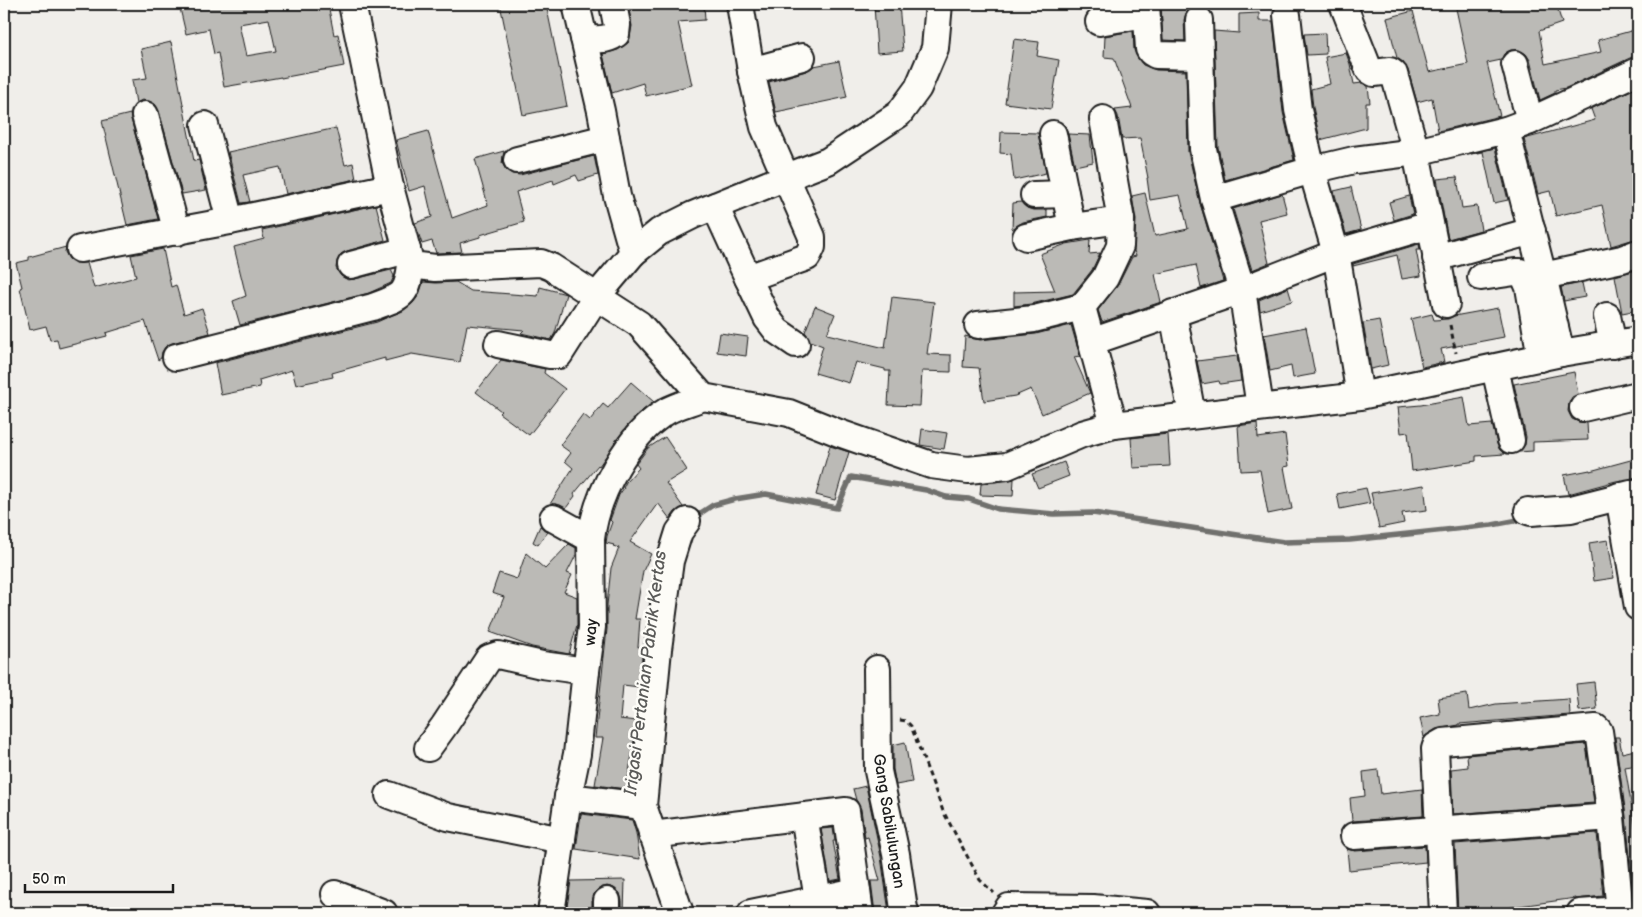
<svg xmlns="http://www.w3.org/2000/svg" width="1642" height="917" font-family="'Balsamiq Sans',sans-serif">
<rect width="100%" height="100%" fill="#f0eeea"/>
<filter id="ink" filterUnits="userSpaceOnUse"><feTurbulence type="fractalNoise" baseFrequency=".02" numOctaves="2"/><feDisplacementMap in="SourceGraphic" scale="10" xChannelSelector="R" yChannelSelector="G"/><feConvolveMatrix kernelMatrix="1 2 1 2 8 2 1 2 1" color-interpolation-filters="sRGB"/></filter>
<g filter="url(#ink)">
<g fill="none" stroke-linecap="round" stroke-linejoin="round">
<!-- stream -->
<polyline stroke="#706f6d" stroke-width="5.5" points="693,518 713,505 735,499 766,494 837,508 851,477 926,490 946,497 969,499 998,509 1054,514 1093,513 1284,542 1350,540 1408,534 1492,525 1524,519"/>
</g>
<!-- building -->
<g fill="#bbbab6" stroke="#1c1c1c" fill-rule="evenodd">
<path d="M179,4H328L334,35L338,34L344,66L281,78V77L224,87L218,53L214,54L209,29L186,34ZM269,19L276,51L246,56L239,24Z"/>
<polygon points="500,4 546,4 567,106 523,115"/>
<polygon points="628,4 704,4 705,20 678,22 692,85 646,96 643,83 612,93 603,54 618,50 629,42 632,26"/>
<polygon points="874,4 899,4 903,51 877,53"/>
<polygon points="1161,4 1206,4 1206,7 1198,5 1192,7 1186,13 1184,20 1185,41 1163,40"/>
<polygon points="1455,4 1556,4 1562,23 1539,31 1545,64 1601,52 1598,40 1638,29 1638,56 1632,57 1566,88 1555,90 1555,93 1540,100 1530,60 1526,54 1519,50 1511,50 1504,54 1501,60 1487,63 1500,116 1438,131 1432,98 1417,102 1408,70 1403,62 1397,58 1387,18 1413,11 1429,72 1468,64"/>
<polygon points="1259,13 1259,21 1273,21 1283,112 1294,160 1225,180 1218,147 1214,31 1239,33 1239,14"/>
<polygon points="1133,31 1134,50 1137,57 1143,65 1156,70 1186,71 1188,152 1200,203 1223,281 1201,288 1196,265 1155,274 1161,302 1102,322 1098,310 1118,285 1132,257 1136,256 1134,251 1136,220 1132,196 1145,193 1155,236 1188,229 1180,195 1150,200 1147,178 1148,178 1140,138 1122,139 1118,116 1115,110 1132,108 1114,58 1104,57 1105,36"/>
<polygon points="1325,33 1326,54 1307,55 1304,34"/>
<polygon points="1014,39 1039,42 1037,56 1059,60 1051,109 1005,103"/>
<polygon points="171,42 194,161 199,160 206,190 182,194 159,111 155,104 149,101 142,100 136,103 132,80 147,78 141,49"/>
<polygon points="1346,53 1350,64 1354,84 1362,83 1368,86 1370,103 1366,103 1366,128 1320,140 1313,107 1311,89 1330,84 1325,57"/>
<polygon points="839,61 847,97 776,112 769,82 806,71 814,66"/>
<polygon points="1638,87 1638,238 1611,246 1602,205 1556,216 1550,191 1538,194 1524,139 1595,120 1591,109"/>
<polygon points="130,114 131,119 158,219 127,225 102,121"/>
<polygon points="336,128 345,165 353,163 356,179 286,194 280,167 243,175 250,202 241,203 228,152"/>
<polygon points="428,131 452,218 488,205 475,159 504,151 502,163 506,170 512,174 520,175 594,156 598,175 579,181 576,175 554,184 553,180 516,192 524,222 480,235 480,237 460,243 462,252 436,253 432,241 422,244 415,223 432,217 425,186 409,191 396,140"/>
<polygon points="1001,132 1038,133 1046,173 1014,180 1011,154 1000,153"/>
<polygon points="1068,134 1090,135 1093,162 1075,166"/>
<polygon points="1495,148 1508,200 1494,203 1483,152 1471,154"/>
<polygon points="1457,177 1462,208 1477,206 1481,230 1448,239 1437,179"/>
<polygon points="1351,187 1361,230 1346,234 1334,191"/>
<polygon points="1282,194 1287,213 1259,220 1269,263 1252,270 1233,209"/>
<polygon points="1409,196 1413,214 1394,220 1389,202"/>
<polygon points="1021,202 1027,208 1034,210 1047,210 1047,217 1023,222 1012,229 1013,203"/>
<polygon points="376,205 385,240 347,251 341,254 337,261 336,268 341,276 348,280 355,279 391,270 394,276 391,283 369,293 240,325 233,301 246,296 234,247 264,239 262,230"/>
<polygon points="1090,240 1089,254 1100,253 1092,270 1073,294 1031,304 1014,306 1014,292 1055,291 1040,254 1066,244"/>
<polygon points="1419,244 1420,250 1416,250 1421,276 1402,279 1397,255 1353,266 1353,264"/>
<polygon points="66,247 65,252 69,259 75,263 87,263 94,288 136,277 131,255 163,249 171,287 176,285 184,314 202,308 210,333 172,343 165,347 162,352 161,358 158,360 145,321 106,333 107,336 59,348 57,339 50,340 46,326 30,330 20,288 22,287 16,263 29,260 29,257"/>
<polygon points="1637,270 1638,281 1638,310 1622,313 1615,276"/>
<polygon points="423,282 436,283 456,282 471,291 538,296 540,287 566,294 555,333 551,340 521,333 524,330 467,325 460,362 412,354 385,361 385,358 332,373 333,377 296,385 292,370 259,380 260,387 221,395 215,363 377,322 388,317 403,311 413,303 419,295"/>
<polygon points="1582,283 1585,297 1564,301 1561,287"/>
<polygon points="1288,288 1292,301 1260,311 1259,300"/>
<polygon points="892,297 934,302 927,354 951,355 951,372 922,371 920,406 888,405 890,371 885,371 885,369 856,362 849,383 815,373 823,346 810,341 805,332 815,306 835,314 827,334 885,348"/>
<polygon points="1498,308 1504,337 1441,349 1444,362 1422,367 1411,319 1432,314 1434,320 1448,319 1454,316"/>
<polygon points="1379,320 1388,365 1371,369 1363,323"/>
<polygon points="1071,325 1080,356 1074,357 1090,393 1042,414 1031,389 1015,396 984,401 979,368 963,367 965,336 980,340 1036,334"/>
<polygon points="1306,327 1315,374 1293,378 1291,366 1270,371 1264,335"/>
<polygon points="720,333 748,337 746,356 717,352"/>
<polygon points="1237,356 1241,381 1220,384 1219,381 1202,384 1197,361"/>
<polygon points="501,360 545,369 544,373 565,389 529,435 499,413 501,411 476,392"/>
<polygon points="1574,372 1578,394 1572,397 1569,403 1568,411 1572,419 1579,422 1587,423 1588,440 1533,442 1533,451 1519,452 1525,445 1526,437 1514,384"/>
<polygon points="631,382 654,402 642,411 628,425 599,466 598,465 574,494 575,496 566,508 560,505 550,504 573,468 565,461 571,453 560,445 583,414 590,420 603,404 608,408"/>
<polygon points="1464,397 1469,426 1492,424 1497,444 1500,450 1505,454 1476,456 1476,461 1412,471 1408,432 1401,433 1398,407 1421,405"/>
<polygon points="1257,423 1258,438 1285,434 1289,466 1284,467 1292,509 1268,514 1260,470 1241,471 1238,426"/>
<polygon points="922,429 947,433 944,449 920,445"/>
<polygon points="1168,434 1170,466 1133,468 1131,438"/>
<polygon points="665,437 687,470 666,483 683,507 675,512 670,519 658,503 630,542 651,554 643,571 635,619 640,619 638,647 643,647 639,687 623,685 620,719 636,721 633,749 626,789 595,785 603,738 595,738 607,629 607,605 611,568 619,548 613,546 614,545 606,543 607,536 612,522 610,520 614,509 619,495 624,488 623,488 626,482 639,468 636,464 648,448"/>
<polygon points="830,446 849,452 835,500 816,495"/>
<polygon points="1638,458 1638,477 1616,481 1568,494 1564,475 1590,470 1590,471"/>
<polygon points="1064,462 1069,476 1038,488 1032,474"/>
<polygon points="1014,479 1013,496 980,495 981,484"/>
<polygon points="1424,485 1427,510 1402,513 1404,523 1379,528 1371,493"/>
<polygon points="1366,488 1370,503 1340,509 1337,494"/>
<polygon points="540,526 548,532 538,545 533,542"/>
<polygon points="1608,540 1614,578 1594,581 1589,543"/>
<polygon points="569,544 576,548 576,555 567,573 572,575 564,592 577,597 577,625 569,654 532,647 490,632 504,597 492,593 499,573 517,579 526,553 545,569"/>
<polygon points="1594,682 1597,709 1579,711 1576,684"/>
<polygon points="1467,694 1469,710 1496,704 1569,699 1570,715 1459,724 1459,725 1436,729 1424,737 1420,718 1440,714 1438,698"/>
<polygon points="1615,737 1619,737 1622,753 1635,750 1638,765 1625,767 1638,845 1638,896 1634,896 1626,816"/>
<polygon points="905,742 912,782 896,785 893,769 893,745"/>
<polygon points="1586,744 1594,803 1453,814 1451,769 1468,767 1467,755"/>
<polygon points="1378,770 1381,794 1422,789 1423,816 1352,821 1350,798 1365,796 1363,772"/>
<polygon points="866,786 881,857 889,912 875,913 871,881 880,881 868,837 865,838 861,809 856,800 853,789"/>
<polygon points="581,814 632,820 636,833 640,859 576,849"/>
<polygon points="833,828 835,841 833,841 840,879 830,881 821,829"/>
<polygon points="1597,833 1603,896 1576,899 1576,898 1470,913 1458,913 1455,844"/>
<polygon points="1425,846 1426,862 1349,870 1347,849 1355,851"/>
<polygon points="625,880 624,913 622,913 622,901 620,893 614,888 607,886 600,888 594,894 592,901 592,913 566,913 571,881"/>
</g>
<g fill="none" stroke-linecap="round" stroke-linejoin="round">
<defs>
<g id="minor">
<polyline points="352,4 390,187 411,265 435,268 541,263 551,267 639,324 703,397 789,413 839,433 931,465 968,470 1007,466 1082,434 1114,425 1360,396 1561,353 1638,340"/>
<polyline points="1146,4 1149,49 1151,52 1156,55 1200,56"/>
<polyline points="1343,4 1369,70 1374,73 1390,71 1394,74 1416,152 1446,304"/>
<polyline points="1199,20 1203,149 1214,199 1312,170 1298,110 1287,15"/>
<polyline points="1099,22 1146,14"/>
<path d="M584,38C595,40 606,41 616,34L617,25L613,4"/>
<polyline points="1515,64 1530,121"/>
<polyline points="751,71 802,57"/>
<polyline points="145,115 177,232"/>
<polyline points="1103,119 1121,220 1120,246 1105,278 1082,307 1114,425"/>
<polyline points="205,125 230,221"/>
<polyline points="1506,130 1543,276 1561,353"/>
<polyline points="1053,134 1072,227"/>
<polyline points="517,160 606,138"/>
<polyline points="1034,195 1065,194"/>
<polyline points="1214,199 1242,290 1260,407"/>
<polyline points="715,206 748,278 807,257 812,247 812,237 764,127 751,71 740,4"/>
<polyline points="1026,237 1072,227 1121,220"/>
<polyline points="80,249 230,221 390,187"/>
<polyline points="633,253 659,232 693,215 774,182 828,161 899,114 918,88 935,48 939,4"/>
<polyline points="1436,258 1532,231"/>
<polyline points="351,265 407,250"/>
<polyline points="1543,276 1622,259 1638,253"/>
<polyline points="1481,277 1515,272 1520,272 1525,278 1529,287 1541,358"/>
<polyline points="748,278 767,318 777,331 796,344"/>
<polyline points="1173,313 1192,415"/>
<polyline points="1607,316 1613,345"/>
<polyline points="978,325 1034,319 1082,307"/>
<polyline points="1091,342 1242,290 1336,253 1430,225"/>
<polyline points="498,344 550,355 559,355 596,297 633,253 617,196 601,111 576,4"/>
<path d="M176,357L373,307C402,296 407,297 411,265"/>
<polyline points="1495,368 1511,440"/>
<polyline points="1360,396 1336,253 1312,170 1354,160 1416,152 1506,130 1530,121 1638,71"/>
<polyline points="1583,408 1638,395"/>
<polyline points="1619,496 1638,607"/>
<polyline points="1528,511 1531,512 1571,509 1638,492"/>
<polyline points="553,518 591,539"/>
<polyline points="877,669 878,771 896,854 904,909 906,913"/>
<polyline points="428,748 444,726 489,658 498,655 542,665 586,671"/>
<polyline points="389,795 448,817 562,840"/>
<polyline points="568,797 643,806"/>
<polyline points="804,816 818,899"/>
<polyline points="652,835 846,811 860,913"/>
<polyline points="1354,836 1611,817"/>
<polyline points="335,894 384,913"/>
<path d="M551,913L568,797L577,754L586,671L592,627L591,539C596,495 628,434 667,411C678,405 691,402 703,397"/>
<polyline points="607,913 607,901"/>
<polyline points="680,913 643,806 658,649 670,561 679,532 687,521"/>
<polyline points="751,913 857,891"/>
<polyline points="1005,913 1009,907 1093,908 1147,913"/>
<polyline points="1443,913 1435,749 1436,746 1443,742 1596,728 1599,731 1611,817 1620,913"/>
<polyline points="1580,913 1620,910"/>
</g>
</defs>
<!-- minor casing -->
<use href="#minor" stroke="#1c1c1c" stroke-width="30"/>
<!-- path -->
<g stroke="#1c1c1c" stroke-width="3" stroke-dasharray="5 4" stroke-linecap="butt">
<polyline points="1450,325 1456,353"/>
<polyline points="900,720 906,721 911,726 943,811 980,880 994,893"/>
</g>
<!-- minor -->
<use href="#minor" stroke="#fdfcf7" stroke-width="26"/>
</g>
</g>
<g text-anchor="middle" stroke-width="5" stroke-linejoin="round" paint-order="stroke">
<!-- street labels -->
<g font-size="16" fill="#1c1c1c" stroke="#fdfcf7">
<text transform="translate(590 632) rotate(-85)" y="6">way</text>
<text transform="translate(890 821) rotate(81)" y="6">Gang Sabilulungan</text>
</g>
<!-- water labels -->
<g font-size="18" font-style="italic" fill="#5b5b59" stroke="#fdfcf7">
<text transform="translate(645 673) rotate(-83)" y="6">Irigasi Pertanian Pabrik Kertas</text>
</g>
</g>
<!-- margin -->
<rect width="1642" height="917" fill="none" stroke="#fdfcf7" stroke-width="20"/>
<rect x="10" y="10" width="1622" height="897" fill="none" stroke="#1c1c1c" stroke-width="2" filter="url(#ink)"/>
<!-- scale -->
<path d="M25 884v8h148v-8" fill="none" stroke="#1c1c1c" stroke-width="2.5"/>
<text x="32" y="884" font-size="15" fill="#1c1c1c" stroke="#fdfcf7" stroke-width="4" paint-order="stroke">50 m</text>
</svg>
